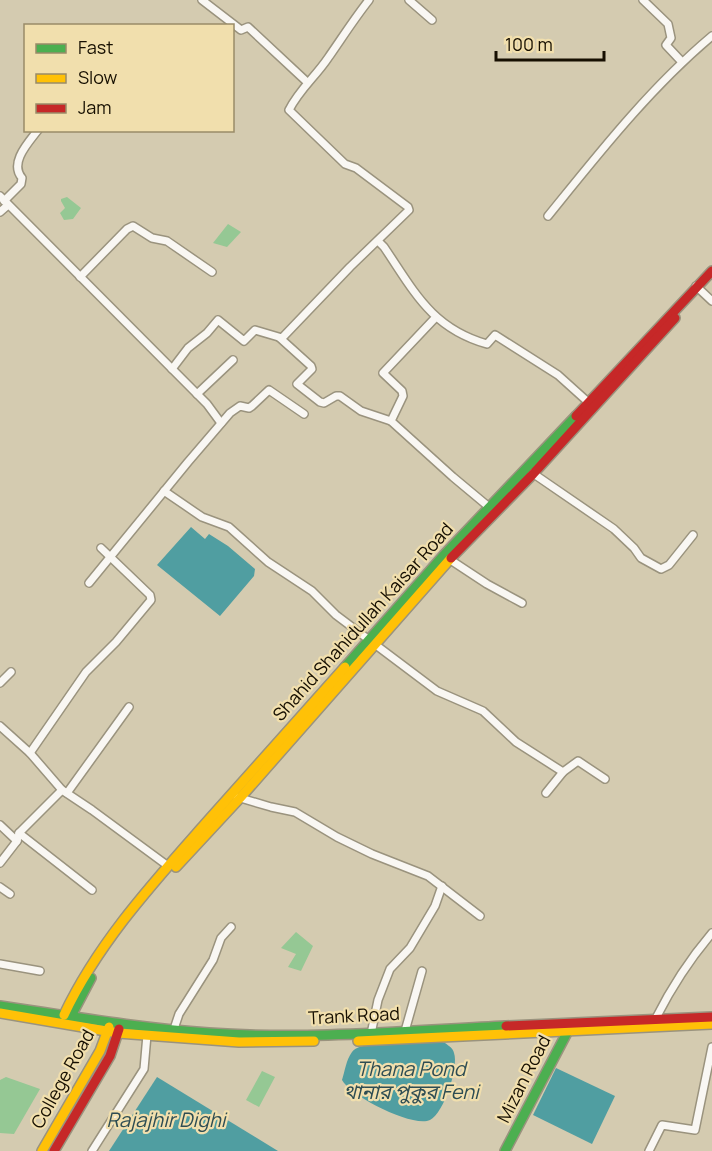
<svg xmlns="http://www.w3.org/2000/svg" width="712" height="1151" font-family="Manrope,'Noto Sans Bengali',sans-serif">
<rect width="100%" height="100%" fill="#d4cbb0"/>
<!-- green -->
<g fill="#95c894">
<polygon points="67,197 81,208 73,219 64,220 60,213 65,208 61,201 61,199"/>
<polygon points="228,224 241,232 227,247 213,243"/>
<polygon points="296,932 313,946 301,971 288,967 296,954 281,948"/>
<polygon points="262,1071 275,1077 259,1107 246,1100"/>
<polygon points="6,1077 40,1089 14,1134 0,1133 0,1080"/>
</g>
<!-- water -->
<g fill="#509ea1">
<polygon points="191,527 205,539 209,534 228,546 255,569 254,576 220,616 157,565"/>
<path d="M403,1043H445C449,1046 453,1048 454,1053C459,1067 444,1113 430,1120C413,1128 350,1096 342,1080C345,1071 346,1060 352,1052C359,1042 390,1044 403,1043Z"/>
<polygon points="556,1068 615,1096 592,1144 533,1115"/>
<polygon points="157,1077 278,1151 109,1151"/>
</g>
<g fill="none" stroke-linecap="round" stroke-linejoin="round">
<defs>
<g id="street">
<polyline points="202,0 241,30 248,27 307,82"/>
<polyline points="409,0 432,20"/>
<polyline points="643,0 668,24 671,38 666,45 682,62"/>
<polyline points="0,196 207,404 221,423"/>
<path d="M4,201L21,184L22,178C9,163 28,143 38,130"/>
<polyline points="0,212 8,205"/>
<path d="M548,216C599,153 650,88 712,36"/>
<path d="M378,241L384,247C414,291 431,328 487,344L495,335L558,375L588,402"/>
<polyline points="80,277 127,229 133,226 152,238 167,241 212,272"/>
<polyline points="696,286 712,301"/>
<polyline points="436,317 383,373 402,391 403,396 391,421 453,477 489,507"/>
<polyline points="280,338 311,366 312,369 297,384 320,402 324,403 336,396 340,396 361,411 391,421"/>
<path d="M172,369L188,348L207,333L218,320L244,341L255,330L282,338L350,267L409,210L408,207L356,168L345,164L289,110C299,90 316,76 328,58C342,38 354,19 369,0"/>
<polyline points="197,394 233,360"/>
<polyline points="531,472 614,529 634,548 641,558 661,569 669,565 693,535"/>
<polyline points="164,491 202,517 229,527 268,562 312,591 336,615 437,691 483,711 516,742 563,772"/>
<polyline points="446,557 487,584 522,603"/>
<polyline points="89,583 188,462 230,413 240,406 249,408 252,406 269,390 304,414"/>
<polyline points="0,683 11,672"/>
<polyline points="0,726 30,753 62,790 92,810 168,866"/>
<polyline points="30,753 86,672 116,642 151,600 150,595 101,548"/>
<polyline points="67,793 129,707"/>
<polyline points="546,793 563,772 578,761 605,779"/>
<polyline points="237,797 271,807 295,812 337,837 372,854 428,876 480,916"/>
<polyline points="0,825 17,841"/>
<polyline points="19,833 92,890"/>
<polyline points="0,863 17,841 19,833 62,790"/>
<polyline points="0,887 10,894"/>
<polyline points="0,964 40,971"/>
<path d="M655,1020C671,988 689,960 712,933"/>
<polyline points="174,1029 179,1014 213,960 221,938 231,927"/>
<polyline points="405,1031 422,971"/>
<polyline points="371,1034 378,1000 390,969 410,948 435,906 442,886"/>
<polyline points="92,1151 144,1069 147,1035"/>
<polyline points="649,1151 662,1125 695,1130 712,1047"/>
</g>
<g id="fast">
<polyline points="345,667 444,555 576,416"/>
<path d="M0,1006C69,1016 139,1028 209,1033C308,1040 407,1031 506,1026"/>
<polyline points="71,1016 91,978"/>
<polyline points="505,1151 570,1027"/>
</g>
<g id="slow">
<polyline points="176,867 240,798 451,558"/>
<polyline points="0,1013 118,1033 239,1042 314,1041"/>
<path d="M64,1015C98,943 152,884 205,824C252,772 298,719 345,667"/>
<polyline points="358,1041 712,1024"/>
<polyline points="42,1151 100,1051 109,1027"/>
</g>
<g id="jam">
<polyline points="576,416 712,271"/>
<polyline points="451,558 533,474 675,318"/>
<polyline points="506,1026 712,1017"/>
<polyline points="54,1151 110,1056 119,1029"/>
</g>
</defs>
<!-- street casing -->
<use href="#street" stroke="#9a937e" stroke-width="10"/>
<!-- fast casing -->
<use href="#fast" stroke="#9a937e" stroke-width="12"/>
<!-- slow casing -->
<use href="#slow" stroke="#9a937e" stroke-width="12"/>
<!-- jam casing -->
<use href="#jam" stroke="#9a937e" stroke-width="12"/>
<!-- street -->
<use href="#street" stroke="#f9f7f3" stroke-width="7"/>
<!-- fast -->
<use href="#fast" stroke="#4caf50" stroke-width="9"/>
<!-- slow -->
<use href="#slow" stroke="#ffc107" stroke-width="9"/>
<!-- jam -->
<use href="#jam" stroke="#c62828" stroke-width="9"/>
</g>
<g text-anchor="middle" stroke-width="4.5" stroke-linejoin="round" paint-order="stroke">
<!-- street labels -->
<g font-size="18" fill="#160f01" stroke="#f1dfad">
<text transform="translate(363 622) rotate(-48)" y="6">Shahid Shahidullah Kaisar Road</text>
<text transform="translate(354 1016) rotate(-3)" y="6">Trank Road</text>
<text transform="translate(63 1079) rotate(-61)" y="6">College Road</text>
<text transform="translate(524 1079) rotate(-63)" y="6">Mizan Road</text>
</g>
<!-- water labels -->
<g font-size="20" font-style="italic" fill="#2e4d53" stroke="#f1dfad">
<text x="411" y="1076">Thana Pond<tspan x="411" dy="23">থানার পুকুর Feni</tspan></text>
<text x="166" y="1127">Rajajhir Dighi</text>
</g>
</g>
<!-- legend -->
<rect x="24" y="24" width="210" height="108" fill="#f1dfad" stroke="#998c68" stroke-width="1.5"/>
<rect x="36" y="44" width="30" height="9" fill="#4caf50" stroke="#998c68" stroke-width="1.5"/>
<text x="78" y="54" font-size="18" fill="#160f01">Fast</text>
<rect x="36" y="74" width="30" height="9" fill="#ffc107" stroke="#998c68" stroke-width="1.5"/>
<text x="78" y="84" font-size="18" fill="#160f01">Slow</text>
<rect x="36" y="104" width="30" height="9" fill="#c62828" stroke="#998c68" stroke-width="1.5"/>
<text x="78" y="114" font-size="18" fill="#160f01">Jam</text>
<!-- scale -->
<path d="M496 51v9h108v-9" fill="none" stroke="#160f01" stroke-width="3"/>
<text x="505" y="51" font-size="18" fill="#160f01" stroke="#f1dfad" stroke-width="4.5" paint-order="stroke">100 m</text>
</svg>
